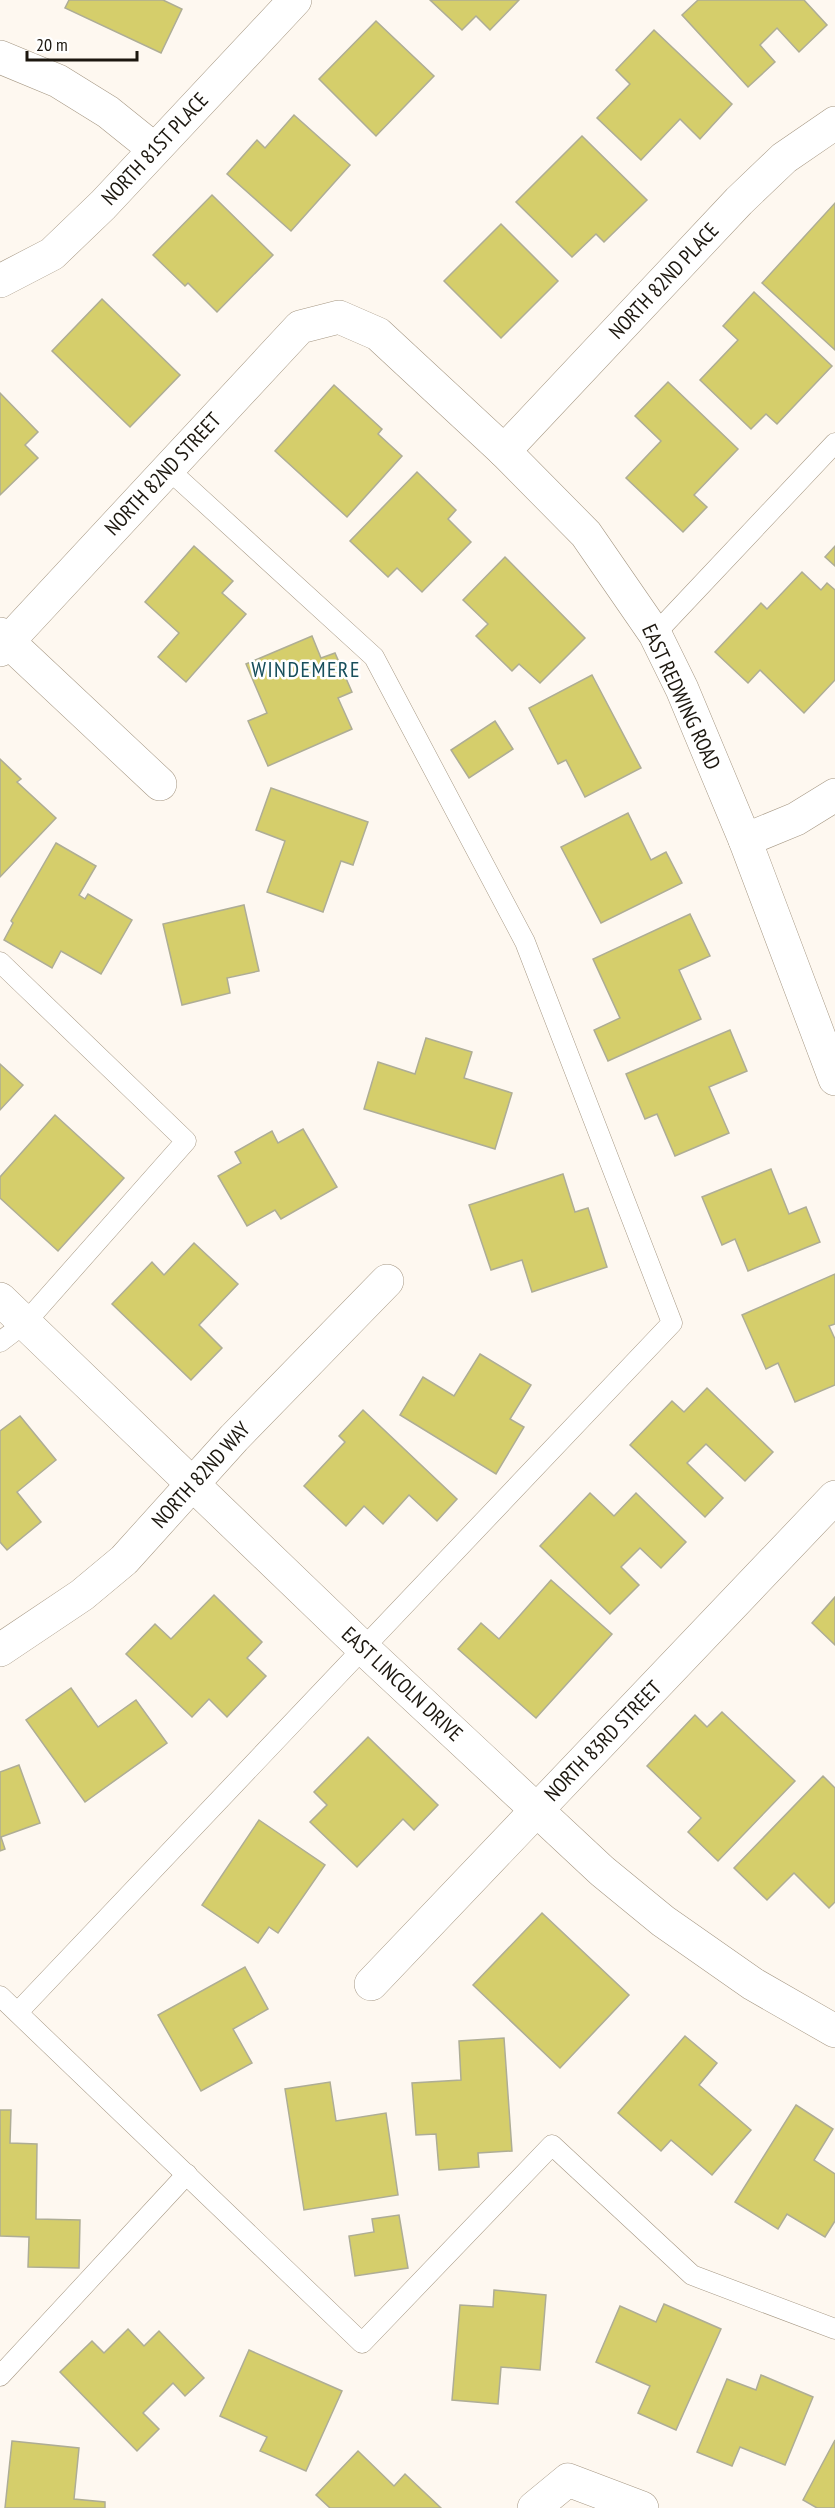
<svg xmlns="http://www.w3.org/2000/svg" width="835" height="2508" font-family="'PT Sans Narrow',sans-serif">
<rect width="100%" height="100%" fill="#fef8f0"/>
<!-- building -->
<g fill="#d5ce6b" stroke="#aead95" stroke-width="1.5">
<polygon points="69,0 163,0 182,9 161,53 65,8"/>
<polygon points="430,0 519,0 490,30 476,16 462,30"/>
<polygon points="698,0 804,0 827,25 799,52 777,28 760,45 775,62 748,87 682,15"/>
<polygon points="376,21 434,76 376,136 319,79"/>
<polygon points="654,30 732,104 700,139 680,119 641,160 597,118 630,84 616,70"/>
<polygon points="294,115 350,165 291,231 227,174 257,140 265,148"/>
<polygon points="582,136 647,200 604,242 596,234 572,257 516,202"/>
<polygon points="212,195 273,255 217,312 188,283 185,286 153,255"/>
<polygon points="835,203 835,350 762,283"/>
<polygon points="501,224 558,281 501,338 444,281"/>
<polygon points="754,292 832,366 777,424 766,414 751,429 700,380 738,340 723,326"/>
<polygon points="102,299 180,375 130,427 52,351"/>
<polygon points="668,382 738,449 694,495 707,507 683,532 626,478 661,441 635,416"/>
<polygon points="334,385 382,429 378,434 402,456 347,517 275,451"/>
<polygon points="0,393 38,432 25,445 38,458 0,495"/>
<polygon points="417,472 456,510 448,519 471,542 422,592 397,568 388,577 350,541"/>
<polygon points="194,546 233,581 222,593 246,614 186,682 158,657 179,633 145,602"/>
<polygon points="835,546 835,566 825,557"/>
<polygon points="505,557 585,638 540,683 519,664 512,671 476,636 488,624 463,600"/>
<polygon points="802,572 821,590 827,583 835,590 835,680 804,713 760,670 748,683 715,652 761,603 767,609"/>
<polygon points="312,636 321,658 335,653 352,692 338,698 352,729 268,766 248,721 267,713 246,664"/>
<polygon points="592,675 641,768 585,797 566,760 558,764 529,708"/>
<polygon points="495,721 513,749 469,778 451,750"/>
<polygon points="0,759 21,779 17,782 56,818 0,877"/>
<polygon points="271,788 368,822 353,865 341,861 323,912 267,892 285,841 256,830"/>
<polygon points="628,813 651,860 666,852 682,883 601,923 561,847"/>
<polygon points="56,843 96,866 79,895 85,899 88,894 132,920 101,974 61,951 52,968 4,940 13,923 11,921"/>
<polygon points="244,905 259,971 227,978 230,993 182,1005 163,924"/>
<polygon points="690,914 710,956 679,970 701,1019 608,1061 594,1030 620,1018 593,959"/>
<polygon points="730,1030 747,1071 709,1087 729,1133 675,1156 657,1114 645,1119 626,1074"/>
<polygon points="426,1038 472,1052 464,1078 512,1093 495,1149 364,1109 378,1062 415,1074"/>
<polygon points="0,1064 23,1085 0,1110"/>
<polygon points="55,1115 124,1178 58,1251 0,1198 0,1177"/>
<polygon points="303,1129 337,1187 281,1219 275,1210 247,1226 218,1176 241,1163 235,1152 272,1131 278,1143"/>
<polygon points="771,1169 789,1214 806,1207 820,1242 748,1271 735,1239 722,1245 702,1197"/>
<polygon points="563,1174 575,1212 588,1208 607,1267 532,1292 522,1260 491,1270 469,1205"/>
<polygon points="194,1243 238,1284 199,1325 222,1348 191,1380 112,1304 152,1262 164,1275"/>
<polygon points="835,1274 835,1324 829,1326 835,1339 835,1385 795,1402 778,1363 766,1369 742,1315"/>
<polygon points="480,1354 531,1385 510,1419 524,1427 496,1474 400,1415 423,1377 454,1396"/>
<polygon points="707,1388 773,1452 745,1481 706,1444 687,1463 723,1498 705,1517 630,1445 672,1401 684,1412"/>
<polygon points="363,1410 457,1499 437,1521 409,1495 383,1524 364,1506 346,1526 304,1486 345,1442 339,1436"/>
<polygon points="20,1416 56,1460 17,1492 41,1522 7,1550 0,1542 0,1431"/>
<polygon points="590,1493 614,1516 636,1493 686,1542 661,1568 640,1548 621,1567 639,1585 610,1614 540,1546"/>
<polygon points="551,1580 612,1634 536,1718 458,1649 481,1623 499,1639"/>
<polygon points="214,1595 262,1642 247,1658 266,1676 227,1717 209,1699 192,1717 126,1654 155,1624 171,1639"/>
<polygon points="835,1597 835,1645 812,1623"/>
<polygon points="71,1688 98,1727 136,1700 167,1743 85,1802 26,1720"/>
<polygon points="722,1712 795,1781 718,1861 688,1832 701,1818 647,1766 695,1715 707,1727"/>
<polygon points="368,1737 438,1805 414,1830 403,1819 357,1867 310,1822 327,1805 314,1792"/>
<polygon points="19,1765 40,1823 1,1837 5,1849 0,1851 0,1772"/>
<polygon points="823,1776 835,1788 835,1902 829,1908 794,1873 767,1900 734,1868"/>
<polygon points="259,1820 325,1865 278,1933 269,1927 258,1943 202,1905"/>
<polygon points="542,1913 629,1995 560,2068 473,1985"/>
<polygon points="245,1967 268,2009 233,2029 252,2063 201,2091 158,2015"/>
<polygon points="685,2036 717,2063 699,2085 751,2130 712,2175 671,2140 661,2151 618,2113"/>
<polygon points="504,2038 512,2151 478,2153 479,2167 439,2170 436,2134 416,2135 412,2083 461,2080 459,2041"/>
<polygon points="330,2082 336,2121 386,2113 398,2195 304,2210 285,2089"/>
<polygon points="796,2105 833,2129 814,2160 835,2174 835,2221 825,2237 787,2214 778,2229 735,2202"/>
<polygon points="0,2110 11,2110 10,2143 37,2144 36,2219 80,2220 79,2268 28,2267 29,2237 0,2236"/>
<polygon points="399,2215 408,2268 355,2276 349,2236 374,2232 372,2219"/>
<polygon points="494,2290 546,2295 540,2370 501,2367 498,2404 452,2400 460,2305 493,2307"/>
<polygon points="664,2304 721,2329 676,2430 638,2413 650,2386 596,2362 620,2306 656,2322"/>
<polygon points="128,2329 144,2346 159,2331 204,2378 185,2396 173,2383 143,2413 159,2429 137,2451 60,2372 92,2341 104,2353"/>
<polygon points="249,2350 342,2391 306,2471 260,2451 267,2437 220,2416"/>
<polygon points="761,2375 813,2397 785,2465 740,2447 732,2466 697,2452 727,2379 756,2390"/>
<polygon points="835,2440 835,2508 817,2508 803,2500"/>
<polygon points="12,2441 79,2448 74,2499 105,2502 105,2508 5,2508"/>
<polygon points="358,2451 394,2486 405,2474 441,2508 330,2508 316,2495"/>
</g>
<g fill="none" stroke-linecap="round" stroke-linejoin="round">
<defs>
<g id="lane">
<polyline points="655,634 835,443"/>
<polyline points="0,962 186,1141 25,1323 0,1342"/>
<polyline points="0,1996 362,2343 552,2145 692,2275 835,2329"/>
<polyline points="18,2012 672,1323 525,942 374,657 168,469"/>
<polyline points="0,2376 187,2174"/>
</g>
<g id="street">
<polyline points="0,57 58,81 108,112 154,149"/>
<polyline points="0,281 52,254 103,205 295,0"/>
<polyline points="504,451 739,201 784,158 835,123"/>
<polyline points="0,634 160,784"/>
<polyline points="0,650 300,327 339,317 378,334 504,451 586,534 655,634 682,689 745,840 835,1079"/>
<polyline points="745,840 796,819 835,795"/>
<polyline points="0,1299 363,1648 602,1871 663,1921 753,1984 835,2031"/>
<polyline points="0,1650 82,1595 124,1560 234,1438 387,1281"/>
<polyline points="371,1984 835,1497"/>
<polyline points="534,2508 568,2480 642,2508"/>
</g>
</defs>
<!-- lane casing -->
<use href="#lane" stroke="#a69884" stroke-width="21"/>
<!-- street casing -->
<use href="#street" stroke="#a69884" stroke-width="34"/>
<!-- lane -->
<use href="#lane" stroke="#fff" stroke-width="20"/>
<!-- street -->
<use href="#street" stroke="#fff" stroke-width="33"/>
</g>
<g text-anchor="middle" stroke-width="5" stroke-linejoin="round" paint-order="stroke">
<!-- street labels -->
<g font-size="21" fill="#1c170f" stroke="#fff">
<text transform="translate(155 149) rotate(-47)" y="7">NORTH 81ST PLACE</text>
<text transform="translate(664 281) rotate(-47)" y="7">NORTH 82ND PLACE</text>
<text transform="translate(163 474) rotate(-47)" y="7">NORTH 82ND STREET</text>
<text transform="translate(681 697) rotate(65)" y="7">EAST REDWING ROAD</text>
<text transform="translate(201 1475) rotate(-48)" y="7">NORTH 82ND WAY</text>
<text transform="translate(402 1684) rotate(43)" y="7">EAST LINCOLN DRIVE</text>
<text transform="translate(603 1741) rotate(-46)" y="7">NORTH 83RD STREET</text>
</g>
<!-- neighbourhood labels -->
<g font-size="22" letter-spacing="1.5" fill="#184f5c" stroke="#fff">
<text x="306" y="677">WINDEMERE</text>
</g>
</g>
<!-- scale -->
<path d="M27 51v9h110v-9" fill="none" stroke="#1c170f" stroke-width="3"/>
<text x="36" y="51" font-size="18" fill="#1c170f" stroke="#ffffff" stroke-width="4.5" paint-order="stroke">20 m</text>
</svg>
